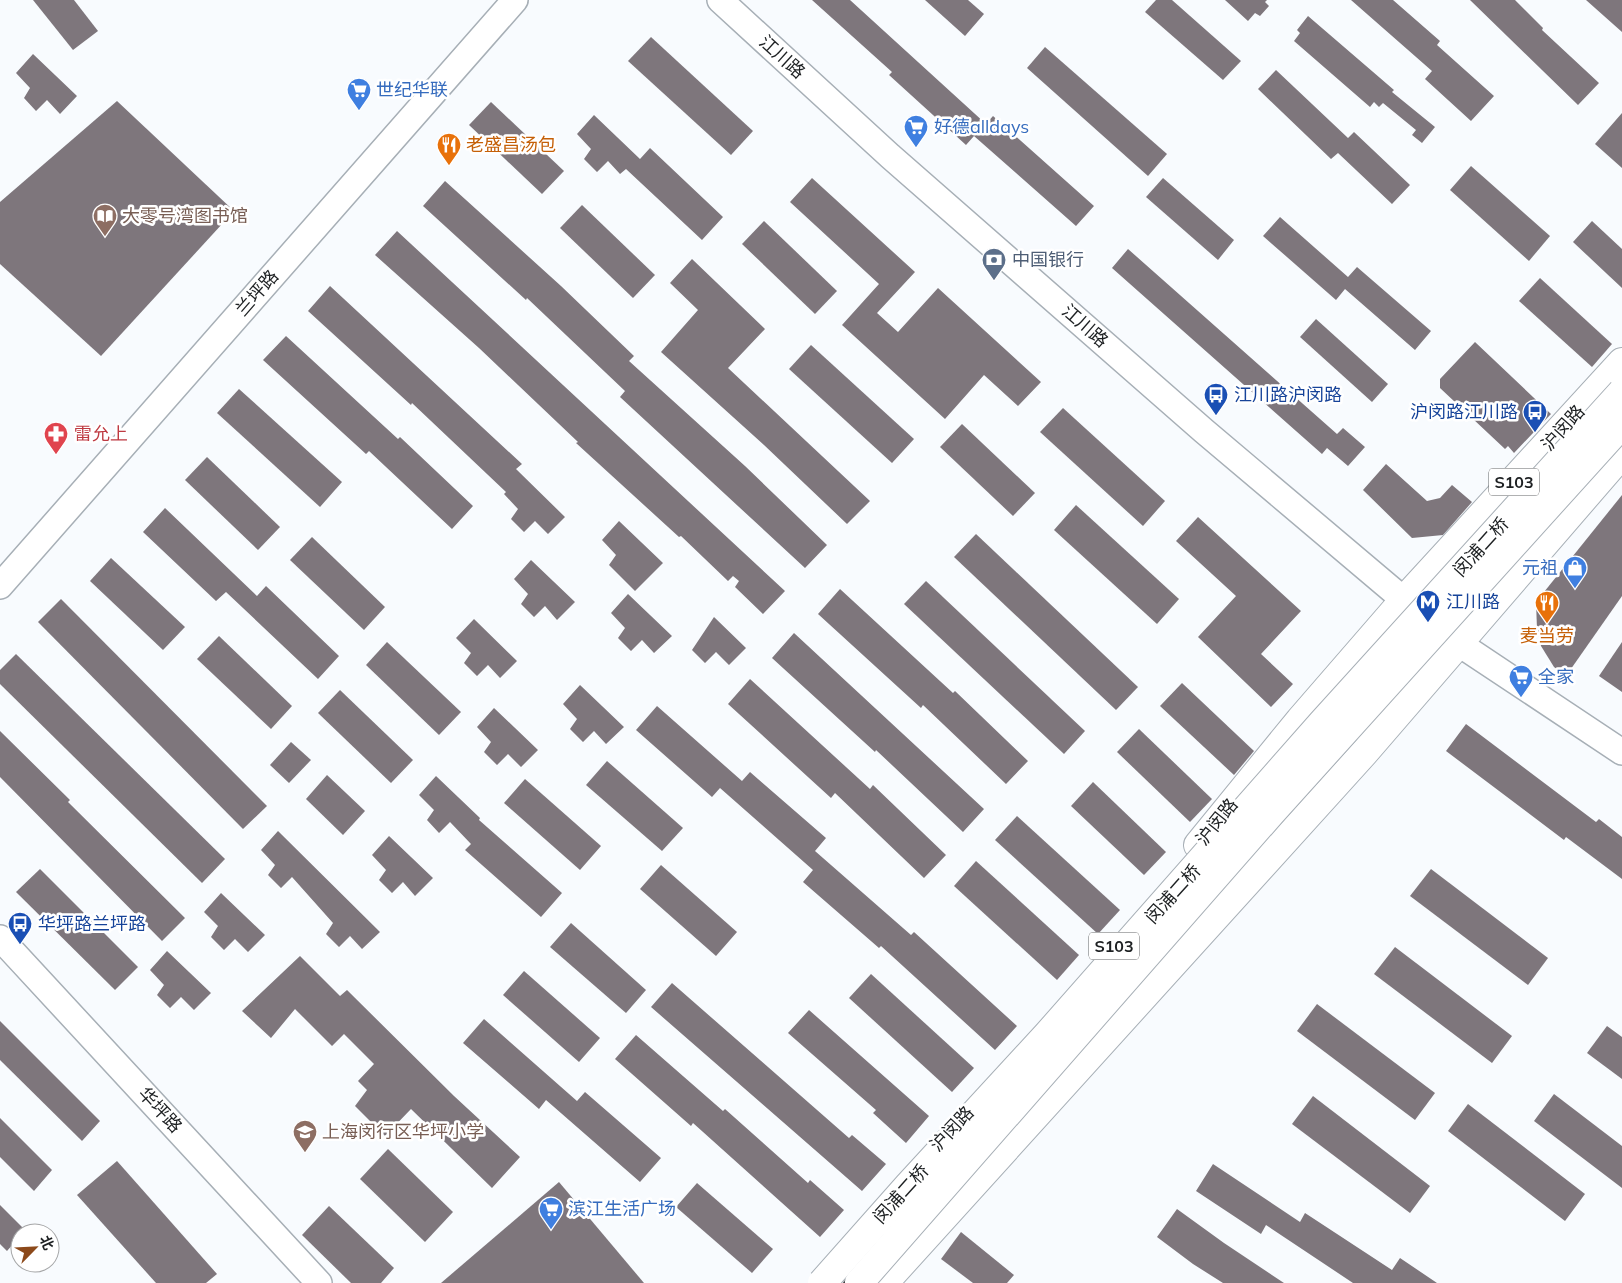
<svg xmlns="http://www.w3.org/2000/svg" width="1622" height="1283" font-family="Mulish,'Noto Sans SC',sans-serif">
<rect width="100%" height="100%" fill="#f8fbfe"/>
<!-- building -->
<g fill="#7e767c">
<polygon points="33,0 74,0 98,31 73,50"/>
<polygon points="812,0 850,0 986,124 993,116 1094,206 1076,226 974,136 966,145 889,75 892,72"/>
<polygon points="925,0 968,0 984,14 965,36"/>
<polygon points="1156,0 1172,0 1241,61 1223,80 1145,12"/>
<polygon points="1225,0 1267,0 1265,2 1269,6 1260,16 1255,13 1248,21"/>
<polygon points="1351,0 1393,0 1440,41 1437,45 1494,96 1471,121 1425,79 1432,71"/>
<polygon points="1470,0 1515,0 1543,28 1542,30 1599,83 1578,105"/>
<polygon points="1586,0 1622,0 1622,32"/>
<polygon points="1308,16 1394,90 1392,92 1435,127 1422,143 1412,135 1416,130 1383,103 1379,107 1374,102 1370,107 1294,41 1300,33 1297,30"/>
<polygon points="651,37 753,131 731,155 628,61"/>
<polygon points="1045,47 1167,154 1148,176 1027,68"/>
<polygon points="33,54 77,96 60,114 47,100 36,111 24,98 30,88 16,73"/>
<polygon points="1276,70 1348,138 1354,132 1410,185 1392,204 1338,153 1331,159 1258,89"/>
<polygon points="117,101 234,211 101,356 0,264 0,202"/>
<polygon points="491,102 564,171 542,194 469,125"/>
<polygon points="1622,113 1622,168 1595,144"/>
<polygon points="594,115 640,159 650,148 723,217 702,240 626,169 620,174 608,161 597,172 584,159 591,149 577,134"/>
<polygon points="1471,166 1550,236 1529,261 1450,190"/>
<polygon points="812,178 915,272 877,313 898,332 938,288 1041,382 1018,406 984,375 945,419 842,325 879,284 790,202"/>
<polygon points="1163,178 1234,240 1218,260 1146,197"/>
<polygon points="445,181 561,286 634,356 629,361 745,466 827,545 805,568 620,397 625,391 527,298 526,300 423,206"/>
<polygon points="582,205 655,275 633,298 560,228"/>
<polygon points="1280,217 1348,277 1357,267 1431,331 1415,350 1345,289 1336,300 1263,236"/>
<polygon points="764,221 837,291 815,314 742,244"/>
<polygon points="1592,221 1622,249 1622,288 1573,242"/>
<polygon points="397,231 785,591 763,614 735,587 739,581 733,576 728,581 681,536 679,537 576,443 578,442 479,348 375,255"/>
<polygon points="1128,249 1337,434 1343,428 1365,447 1348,466 1327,448 1322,454 1112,268"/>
<polygon points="692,259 765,329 728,368 870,501 847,524 764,445 661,352 698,310 670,283"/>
<polygon points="1540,278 1612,344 1592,367 1519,301"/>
<polygon points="330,286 522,464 516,469 565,517 548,534 535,521 524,532 511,519 518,509 504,494 506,492 412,403 411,405 308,311"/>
<polygon points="1316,319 1388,384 1372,402 1300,337"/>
<polygon points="286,336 398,439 400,437 473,506 452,529 369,451 366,454 263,360"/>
<polygon points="1475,342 1551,414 1514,453 1508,446 1505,449 1440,388 1440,379"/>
<polygon points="811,345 914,439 892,463 789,369"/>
<polygon points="239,389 342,482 320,507 217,413"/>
<polygon points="1063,408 1165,501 1143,526 1040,432"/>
<polygon points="962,424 1035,493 1013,516 940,447"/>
<polygon points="207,457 280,527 258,550 185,480"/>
<polygon points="1386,464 1427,501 1440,498 1452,485 1472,502 1443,535 1412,538 1363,490"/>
<polygon points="1622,495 1622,596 1566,676 1554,667 1541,646 1537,629 1536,602"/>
<polygon points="1076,505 1179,599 1157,624 1054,530"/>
<polygon points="165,508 257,596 266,586 339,656 318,679 226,592 216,601 143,532"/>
<polygon points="1198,517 1301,611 1261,654 1293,684 1271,707 1198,637 1236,596 1176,541"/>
<polygon points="619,521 663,563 635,591 609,565 616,555 602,540"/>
<polygon points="976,534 1138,687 1116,710 954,557"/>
<polygon points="312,537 385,607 364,630 290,560"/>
<polygon points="111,558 185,627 163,650 90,581"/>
<polygon points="531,560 575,602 557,620 545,606 534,617 521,604 528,594 514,579"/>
<polygon points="926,581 1085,731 1064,754 904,604"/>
<polygon points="840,589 953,693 955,691 1028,761 1006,784 923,705 921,708 818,614"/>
<polygon points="628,594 672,636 654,653 642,640 631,651 618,638 625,628 611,613"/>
<polygon points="61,599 267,806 243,829 38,622"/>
<polygon points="714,617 746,648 729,665 716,652 705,663 692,650"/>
<polygon points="474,619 517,661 500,678 488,665 477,676 464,663 471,653 456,638"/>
<polygon points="794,633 984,809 963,832 876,750 875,752 772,658"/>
<polygon points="219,636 292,706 271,729 197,659"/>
<polygon points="387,642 461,712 439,735 366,665"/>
<polygon points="1622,642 1622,692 1599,676"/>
<polygon points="16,654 225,859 202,883 0,684 0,670"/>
<polygon points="750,679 870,789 873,785 946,855 924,878 835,793 831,798 728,704"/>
<polygon points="1182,683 1254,751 1234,775 1160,706"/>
<polygon points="580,685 624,727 606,744 594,731 583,742 570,729 577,719 563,704"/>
<polygon points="340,690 413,760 391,783 318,713"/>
<polygon points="657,706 742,781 750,772 826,838 815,851 911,935 914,932 1017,1026 995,1050 881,946 879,948 803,882 813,870 720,788 712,797 636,730"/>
<polygon points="494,708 538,750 521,767 508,754 497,765 484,752 491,742 477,727"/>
<polygon points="1466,724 1596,822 1599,819 1622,837 1622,879 1566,837 1564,840 1446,751"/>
<polygon points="1139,729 1212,799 1190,822 1117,752"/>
<polygon points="0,731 70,800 68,802 185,918 162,941 0,777"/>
<polygon points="291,742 311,760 289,783 270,765"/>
<polygon points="607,761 683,828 662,851 586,785"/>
<polygon points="327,775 365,811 343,835 306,799"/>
<polygon points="436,776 480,818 479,820 562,893 541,917 465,850 471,844 450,822 439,833 427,820 434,810 419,795"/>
<polygon points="525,779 601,846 580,870 504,803"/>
<polygon points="1093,782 1166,852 1144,875 1071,806"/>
<polygon points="1017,816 1120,910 1098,934 995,840"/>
<polygon points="278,831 380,932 362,949 350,936 339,947 326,934 333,923 292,877 281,888 268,875 275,865 261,850"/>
<polygon points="389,836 433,878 415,896 403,882 392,893 379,880 386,870 372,855"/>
<polygon points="976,861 1079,955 1057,980 954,886"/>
<polygon points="661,865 737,932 716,956 640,889"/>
<polygon points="40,869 138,967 115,990 16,892"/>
<polygon points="1431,869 1548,958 1528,985 1410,896"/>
<polygon points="221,893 265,935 248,952 235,939 224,950 211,937 218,926 204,912"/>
<polygon points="571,923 646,990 626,1013 550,947"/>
<polygon points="1395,947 1512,1036 1492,1063 1374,974"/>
<polygon points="167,951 211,993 194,1010 181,997 170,1008 157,995 164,985 150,970"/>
<polygon points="300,956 340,996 347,990 454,1096 520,1157 492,1188 411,1109 385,1136 355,1106 367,1090 358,1081 374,1064 344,1034 332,1046 295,1009 271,1038 242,1011"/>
<polygon points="524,971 600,1038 579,1062 503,995"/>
<polygon points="871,974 974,1068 952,1092 849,998"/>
<polygon points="672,983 849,1138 852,1135 886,1164 862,1191 651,1007"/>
<polygon points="1317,1004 1435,1093 1415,1120 1297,1031"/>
<polygon points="809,1010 929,1116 906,1143 873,1113 876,1110 788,1033"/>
<polygon points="484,1019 577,1101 585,1092 661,1158 640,1182 546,1100 539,1109 463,1043"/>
<polygon points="0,1021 100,1121 82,1141 0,1060"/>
<polygon points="1607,1026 1622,1037 1622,1079 1587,1053"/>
<polygon points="636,1035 723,1111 725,1109 808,1183 810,1180 844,1210 820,1237 693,1123 691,1126 615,1059"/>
<polygon points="1554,1094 1622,1146 1622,1188 1534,1121"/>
<polygon points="1313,1096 1430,1186 1410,1213 1292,1124"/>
<polygon points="1468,1104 1585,1194 1565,1221 1448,1131"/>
<polygon points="0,1118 52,1170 34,1191 0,1157"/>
<polygon points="388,1149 453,1212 425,1242 360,1179"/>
<polygon points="117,1161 217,1274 206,1283 156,1283 77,1195"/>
<polygon points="1213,1164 1300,1222 1305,1213 1392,1270 1400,1258 1437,1283 1353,1283 1266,1225 1261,1234 1196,1191"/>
<polygon points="559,1182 644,1283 441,1283"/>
<polygon points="697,1183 773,1249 752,1273 676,1207"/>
<polygon points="0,1205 25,1230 20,1233 20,1236 7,1251 0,1244"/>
<polygon points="329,1206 394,1268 381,1283 351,1283 302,1235"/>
<polygon points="1177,1209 1224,1243 1284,1283 1223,1283 1193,1264 1157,1237"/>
<polygon points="961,1232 1014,1275 1007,1283 973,1283 941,1259"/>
</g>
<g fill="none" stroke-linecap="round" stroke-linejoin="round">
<defs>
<g id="secondary">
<polyline points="720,0 890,156 1204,431 1404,600 1458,643 1622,752"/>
<polyline points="0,586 515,0"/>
<polyline points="0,938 319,1283"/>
</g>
<g id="primary">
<polyline points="1198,845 1300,720 1404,600 1622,362"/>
<polyline points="884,1283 1364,753 1622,454"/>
</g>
</defs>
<!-- secondary casing -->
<use href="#secondary" stroke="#a7afb6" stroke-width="28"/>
<!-- primary casing -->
<use href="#primary" stroke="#a7afb6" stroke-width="30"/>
<!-- secondary -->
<use href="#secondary" stroke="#fff" stroke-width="25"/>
<!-- primary -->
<use href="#primary" stroke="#fff" stroke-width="28"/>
<defs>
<g id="rail">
<polyline points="832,1283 1264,796 1622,400"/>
<polyline points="846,1283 1271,803 1622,415"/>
</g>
</defs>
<!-- rail casing -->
<use href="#rail" stroke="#3a3d3f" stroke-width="5.5"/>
<!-- rail -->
<use href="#rail" stroke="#fff" stroke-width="4" stroke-dasharray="11" stroke-linecap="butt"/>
<defs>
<g id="primary-bridge">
<polyline points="822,1283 908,1186 1047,1035 1322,723 1622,392"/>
<polyline points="859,1283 1271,813 1622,424"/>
</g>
</defs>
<!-- primary-bridge casing -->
<use href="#primary-bridge" stroke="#a7afb6" stroke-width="30" stroke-linecap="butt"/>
<!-- primary-bridge -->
<use href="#primary-bridge" stroke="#fff" stroke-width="28"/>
</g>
<!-- icons -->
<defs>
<symbol id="supermarket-pin" viewBox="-11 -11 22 30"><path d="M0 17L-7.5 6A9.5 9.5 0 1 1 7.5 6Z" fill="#3f7fe0" stroke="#fff"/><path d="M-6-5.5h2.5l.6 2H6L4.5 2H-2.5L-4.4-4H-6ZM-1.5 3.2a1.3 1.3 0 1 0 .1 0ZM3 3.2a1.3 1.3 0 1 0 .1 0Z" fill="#fff"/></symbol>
<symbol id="restaurant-pin" viewBox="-11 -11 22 30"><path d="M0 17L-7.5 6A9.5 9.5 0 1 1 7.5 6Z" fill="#e8710a" stroke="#fff"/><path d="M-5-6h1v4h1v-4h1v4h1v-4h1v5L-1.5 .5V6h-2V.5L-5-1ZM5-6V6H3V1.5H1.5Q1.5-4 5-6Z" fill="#fff"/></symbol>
<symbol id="library-pin" viewBox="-11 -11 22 30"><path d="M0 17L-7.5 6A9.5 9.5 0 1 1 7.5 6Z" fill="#8d6e63" stroke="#fff"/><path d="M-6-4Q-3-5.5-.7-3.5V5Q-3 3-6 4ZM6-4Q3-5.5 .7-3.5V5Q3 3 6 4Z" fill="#fff"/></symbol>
<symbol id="bank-pin" viewBox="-11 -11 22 30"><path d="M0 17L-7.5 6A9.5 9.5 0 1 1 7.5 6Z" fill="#5c6f8a" stroke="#fff"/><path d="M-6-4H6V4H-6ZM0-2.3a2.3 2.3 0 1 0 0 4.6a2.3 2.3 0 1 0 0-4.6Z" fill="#fff"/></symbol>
<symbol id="bus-pin" viewBox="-11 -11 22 30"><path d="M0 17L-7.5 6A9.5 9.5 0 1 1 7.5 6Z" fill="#1a4fb4" stroke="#fff"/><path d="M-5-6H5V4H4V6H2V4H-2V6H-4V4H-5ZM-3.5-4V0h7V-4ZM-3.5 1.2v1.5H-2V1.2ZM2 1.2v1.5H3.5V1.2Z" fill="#fff"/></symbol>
<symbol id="pharmacy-pin" viewBox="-11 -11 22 30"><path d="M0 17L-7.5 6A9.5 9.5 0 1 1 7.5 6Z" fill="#e0444e" stroke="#fff"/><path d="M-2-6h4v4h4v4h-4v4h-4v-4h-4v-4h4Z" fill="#fff"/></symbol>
<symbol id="shop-pin" viewBox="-11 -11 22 30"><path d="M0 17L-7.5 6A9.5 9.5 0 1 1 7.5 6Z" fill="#3f7fe0" stroke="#fff"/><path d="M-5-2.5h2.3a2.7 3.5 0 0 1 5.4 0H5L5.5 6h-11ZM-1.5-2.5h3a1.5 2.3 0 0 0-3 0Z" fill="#fff"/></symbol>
<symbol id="metro-pin" viewBox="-11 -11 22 30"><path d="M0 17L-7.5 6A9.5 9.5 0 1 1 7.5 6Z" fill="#1a4fb4" stroke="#fff"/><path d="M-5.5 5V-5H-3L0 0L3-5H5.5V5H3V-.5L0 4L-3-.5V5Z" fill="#fff"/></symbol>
<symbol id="school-pin" viewBox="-11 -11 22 30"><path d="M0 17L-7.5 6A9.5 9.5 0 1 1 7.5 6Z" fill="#8d6e63" stroke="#fff"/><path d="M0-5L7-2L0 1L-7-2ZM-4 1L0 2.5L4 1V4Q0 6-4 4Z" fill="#fff"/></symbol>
</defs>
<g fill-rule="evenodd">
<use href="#supermarket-pin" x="345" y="76" width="28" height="38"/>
<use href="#supermarket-pin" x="902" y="113" width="28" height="38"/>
<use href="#restaurant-pin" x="435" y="131" width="28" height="38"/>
<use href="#library-pin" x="91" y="202" width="28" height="38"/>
<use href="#bank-pin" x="980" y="246" width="28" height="38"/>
<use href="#bus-pin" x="1202" y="381" width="28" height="38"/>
<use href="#bus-pin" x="1521" y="398" width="28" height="38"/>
<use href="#pharmacy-pin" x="42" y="420" width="28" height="38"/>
<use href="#shop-pin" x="1561" y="554" width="28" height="38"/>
<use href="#metro-pin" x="1414" y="588" width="28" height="38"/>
<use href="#restaurant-pin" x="1533" y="589" width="28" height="38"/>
<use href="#supermarket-pin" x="1507" y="663" width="28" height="38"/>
<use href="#bus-pin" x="6" y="910" width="28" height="38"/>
<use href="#school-pin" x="291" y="1118" width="28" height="38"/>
<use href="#supermarket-pin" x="537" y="1195" width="28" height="38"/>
</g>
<g text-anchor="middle" stroke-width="5" stroke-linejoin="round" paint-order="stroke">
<!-- shield labels -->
<g fill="#fff" stroke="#616364" stroke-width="1">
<rect x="1489" y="468.5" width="50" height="27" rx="4"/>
<rect x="1089" y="932.5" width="50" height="27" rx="4"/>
</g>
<g font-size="16" font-weight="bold" fill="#1d2022">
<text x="1514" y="488">S103</text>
<text x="1114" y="952">S103</text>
</g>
<!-- street labels -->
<g font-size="18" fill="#1d2022" stroke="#fff">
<text transform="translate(782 57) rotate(42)" y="6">江川路</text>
<text transform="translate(257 293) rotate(-49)" y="6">兰坪路</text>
<text transform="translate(1085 326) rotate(41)" y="6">江川路</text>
<text transform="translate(1563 428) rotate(-48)" y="6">沪闵路</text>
<text transform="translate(1481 547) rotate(-48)" y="6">闵浦二桥</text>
<text transform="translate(1217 822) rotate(-51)" y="6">沪闵路</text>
<text transform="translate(1173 894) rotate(-48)" y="6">闵浦二桥</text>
<text transform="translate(160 1110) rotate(47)" y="6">华坪路</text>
<text transform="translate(952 1129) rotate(-47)" y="6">沪闵路</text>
<text transform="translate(901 1194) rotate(-48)" y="6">闵浦二桥</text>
</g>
<!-- shop labels -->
<g font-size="18" fill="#366cbe" stroke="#fff" text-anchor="start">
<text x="376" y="96">世纪华联</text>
<text x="934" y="133">好德alldays</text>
<text x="1558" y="574" text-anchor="end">元祖</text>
<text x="1538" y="683">全家</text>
<text x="568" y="1215">滨江生活广场</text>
</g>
<!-- food labels -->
<g font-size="18" fill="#c56008" stroke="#fff" text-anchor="start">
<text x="466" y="151">老盛昌汤包</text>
<text x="1547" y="642" text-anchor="middle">麦当劳</text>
</g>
<!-- education labels -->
<g font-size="18" fill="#785e54" stroke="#fff" text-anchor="start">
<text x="122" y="222">大零号湾图书馆</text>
<text x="322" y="1138">上海闵行区华坪小学</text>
</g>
<!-- service labels -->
<g font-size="18" fill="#4e5e75" stroke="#fff" text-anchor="start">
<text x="1012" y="266">中国银行</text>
</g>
<!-- transit labels -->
<g font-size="18" fill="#164399" stroke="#fff" text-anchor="start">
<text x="1234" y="401">江川路沪闵路</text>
<text x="1518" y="418" text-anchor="end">沪闵路江川路</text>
<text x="1446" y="608">江川路</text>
<text x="38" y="930">华坪路兰坪路</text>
</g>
<!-- health labels -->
<g font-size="18" fill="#be3a42" stroke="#fff" text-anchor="start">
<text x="74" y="440">雷允上</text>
</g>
</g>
<!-- north arrow -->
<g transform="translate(35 1248) rotate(66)"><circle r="24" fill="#ffffff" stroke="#a5a6a7"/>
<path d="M0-4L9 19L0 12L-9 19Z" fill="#8c491a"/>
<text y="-8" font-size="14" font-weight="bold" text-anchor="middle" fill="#1d2022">北</text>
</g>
</svg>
